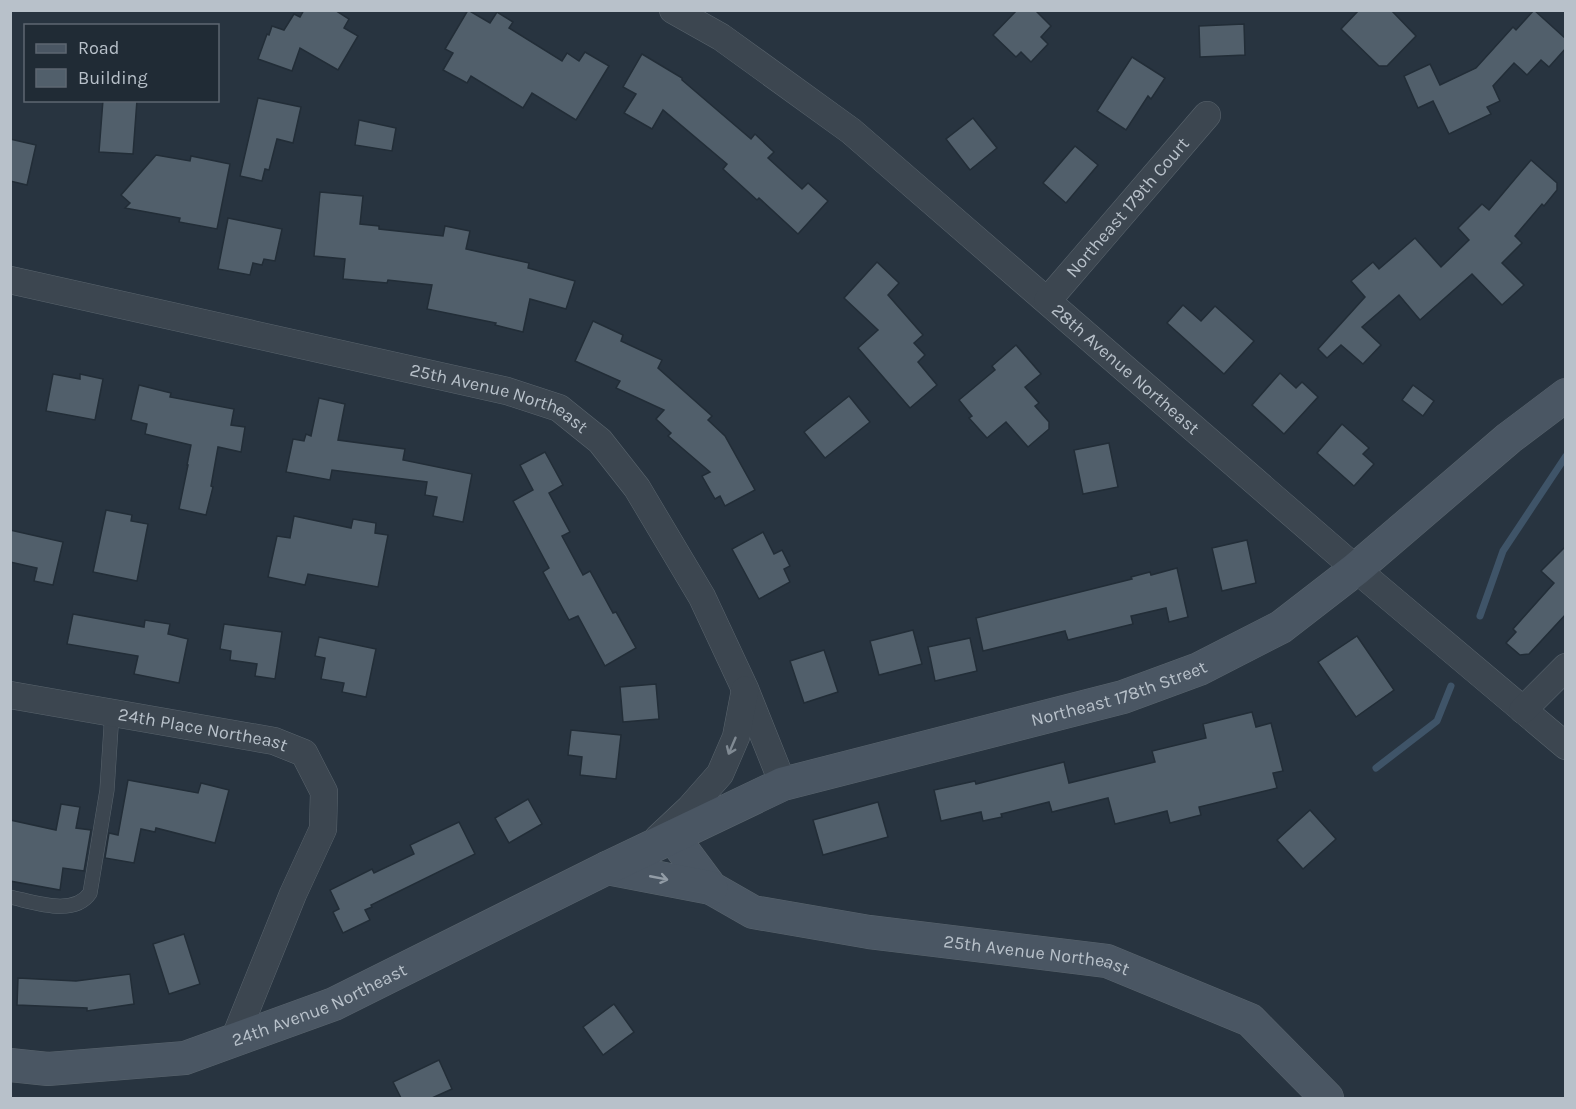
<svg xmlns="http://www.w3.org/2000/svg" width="1576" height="1109" font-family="Karla,sans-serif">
<rect width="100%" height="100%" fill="#283440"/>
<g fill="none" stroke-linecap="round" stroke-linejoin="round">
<!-- stream -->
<g stroke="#3f5468" stroke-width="7">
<polyline points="1480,616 1503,551 1566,456"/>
<polyline points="1376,768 1437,721 1451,686"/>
</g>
</g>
<!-- building -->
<g fill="#515f6b" stroke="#222d37" stroke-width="1.5">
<polygon points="304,10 335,10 349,19 344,28 358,36 338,70 300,48 292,71 258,59 267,34 269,35 272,26 284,30 294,14 300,17"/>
<polygon points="468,10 490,23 497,12 513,22 509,28 562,61 567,53 579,61 585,52 609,66 576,120 532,93 523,108 471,76 467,83 443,70 453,53 445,49"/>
<polygon points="1017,10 1035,10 1051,26 1041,37 1048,44 1031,62 1021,52 1016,57 993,35"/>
<polygon points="1359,10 1391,10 1416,36 1387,66 1379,66 1341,29"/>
<polygon points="1534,10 1566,39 1566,48 1549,67 1541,60 1527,75 1514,63 1493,86 1500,101 1487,107 1491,114 1449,134 1433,101 1418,108 1404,76 1430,64 1440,85 1476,68 1513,27 1516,30"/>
<polygon points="1244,24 1245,55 1200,57 1199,26"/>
<polygon points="642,54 682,78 682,80 751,139 755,134 774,152 768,158 802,189 808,183 828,201 798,234 759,198 757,200 723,169 727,164 663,110 652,129 624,113 636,94 623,87"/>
<polygon points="1132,57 1165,78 1151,99 1148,96 1126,130 1097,111"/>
<polygon points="258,98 301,107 293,143 277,139 269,170 265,169 262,181 240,176"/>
<polygon points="103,100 137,100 133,154 99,152"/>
<polygon points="973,118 997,148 970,170 946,139"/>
<polygon points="359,120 396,128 392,151 355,145"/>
<polygon points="10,139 36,145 27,185 10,181"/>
<polygon points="1075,146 1098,165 1066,203 1043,183"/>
<polygon points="156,155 190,161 191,156 230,164 217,229 179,222 180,218 125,208 130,203 121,195"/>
<polygon points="1531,160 1557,183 1557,190 1544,206 1542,204 1515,236 1522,243 1502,263 1524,285 1502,305 1472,274 1420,320 1399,295 1362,327 1381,345 1363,364 1341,345 1327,358 1318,349 1365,297 1351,281 1373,262 1379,269 1415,238 1441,267 1469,240 1458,228 1482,204 1489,210"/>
<polygon points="320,192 363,196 360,224 379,226 379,229 443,236 445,226 470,231 466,249 529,263 528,268 575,281 566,309 530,299 523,332 495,325 496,323 427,309 432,285 388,280 387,283 343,279 345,259 314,256"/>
<polygon points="228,218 282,229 275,261 264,259 262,265 253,263 250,275 218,269"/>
<polygon points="877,262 899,283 888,295 923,335 914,343 925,355 918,362 937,385 910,408 858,348 878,330 844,298"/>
<polygon points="1183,305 1201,321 1215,306 1254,341 1224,374 1167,323"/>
<polygon points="593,321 623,335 621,341 662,360 658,368 712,416 708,420 725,436 755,490 725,506 720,496 715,499 702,476 710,472 668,436 671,433 656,419 664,410 616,388 620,381 575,361"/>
<polygon points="1016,345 1041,374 1025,387 1039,403 1035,406 1049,422 1049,429 1028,447 1006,422 987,438 969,418 972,416 959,400 995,370 992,366"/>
<polygon points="1280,373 1296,388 1302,382 1318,397 1284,434 1252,405"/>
<polygon points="53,374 80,379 80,374 103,379 95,420 46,411"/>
<polygon points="139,385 171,393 170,397 234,409 231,425 245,427 241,452 218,447 211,486 213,487 206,515 179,509 188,465 187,465 191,445 145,434 147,424 131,420"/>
<polygon points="1413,385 1434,401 1423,416 1402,400"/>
<polygon points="849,396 870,422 825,458 804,432"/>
<polygon points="319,398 345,404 338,440 405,449 403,460 472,474 463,522 433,516 437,497 425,495 427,482 332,470 330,480 286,472 293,439 304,441 306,434 311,436"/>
<polygon points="1342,424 1369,448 1363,454 1374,464 1354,486 1317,453"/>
<polygon points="1109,443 1118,487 1083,494 1074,450"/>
<polygon points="545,452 563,485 549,493 570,532 562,536 583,575 590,571 613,613 616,612 636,648 605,666 578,616 569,620 543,572 549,568 513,501 533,490 520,465"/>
<polygon points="106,510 132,515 131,521 148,524 137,581 93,572"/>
<polygon points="294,516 351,528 353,519 376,523 375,533 388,535 378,587 308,574 305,585 268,577 277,536 290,538"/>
<polygon points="10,530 63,542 53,585 34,581 37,568 10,562"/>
<polygon points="763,532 774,554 782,550 790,566 784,569 790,582 759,599 732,549"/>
<polygon points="1247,540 1256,583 1222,591 1212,548"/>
<polygon points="1566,546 1566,614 1529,654 1520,655 1506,643 1516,632 1513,629 1554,583 1541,571"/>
<polygon points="1177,568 1188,617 1169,622 1166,608 1131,616 1133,624 1068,640 1065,631 983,651 976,618 1132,579 1131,577 1150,572 1151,575"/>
<polygon points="73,614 144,627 145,620 170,624 168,634 188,639 179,683 134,674 138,656 67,644"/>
<polygon points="224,624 282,632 275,679 255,676 257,664 230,660 231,651 220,649"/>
<polygon points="913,630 922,664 879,675 870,641"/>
<polygon points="1357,636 1394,690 1356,717 1318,662"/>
<polygon points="319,637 376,649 366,697 342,692 344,683 321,679 325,658 315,656"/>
<polygon points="970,638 977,671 935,681 928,647"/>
<polygon points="824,650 838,692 804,703 790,661"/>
<polygon points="656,684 659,719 623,722 620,687"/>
<polygon points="1252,712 1256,727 1271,723 1283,771 1273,773 1277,788 1199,807 1201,815 1170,823 1167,811 1115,824 1108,798 1052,812 1049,802 1001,814 1002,817 983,821 981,812 941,821 934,790 975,781 976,784 1064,762 1069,783 1155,762 1152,751 1206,738 1203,724"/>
<polygon points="571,730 621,735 616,779 580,775 582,757 568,755"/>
<polygon points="128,780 198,793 201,783 229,790 215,843 156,828 155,832 141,829 134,863 105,858 109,833 118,835"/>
<polygon points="528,799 542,824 509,843 495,818"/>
<polygon points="878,802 888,837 823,855 813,820"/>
<polygon points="61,804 80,807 76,828 91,830 84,871 63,868 60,890 10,881 10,820 56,830"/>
<polygon points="1310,810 1336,839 1303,869 1277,840"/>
<polygon points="459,822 475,854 371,905 372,907 365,910 370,920 343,933 333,912 339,909 330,890 372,869 374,873 414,854 410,845"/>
<polygon points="184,934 200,984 169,994 153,944"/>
<polygon points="130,974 134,1004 87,1011 87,1008 17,1005 18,978 76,981"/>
<polygon points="614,1004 634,1032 603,1055 583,1027"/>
<polygon points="439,1060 452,1089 432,1098 401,1098 393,1082"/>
</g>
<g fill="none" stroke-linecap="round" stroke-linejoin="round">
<defs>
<path id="lane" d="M10,897C34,902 74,917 90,893L107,790L112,712"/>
<g id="street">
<path id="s1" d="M673,10L721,37L851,131L1356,569L1566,746"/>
<path id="s2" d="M10,280L507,391L559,408L600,441L637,488L702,597L745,689L783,784"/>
<path id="s3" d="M1048,300L1207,115"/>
<path id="s4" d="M10,695L274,741L304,753L324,792L323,829L293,894L234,1040"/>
<polyline points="1523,710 1566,667"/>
<polyline points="658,838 690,808 720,774 736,737 745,690"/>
</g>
<g id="secondary">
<path id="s5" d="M673,837L711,888L753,912L869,932L1107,961L1250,1020L1327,1098"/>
<polyline points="607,868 711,888"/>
<path id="s6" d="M10,1065L48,1069L185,1058L334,1004L607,868L783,784L1123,697L1199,669L1281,627L1356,569L1509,438L1566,395"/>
</g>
</defs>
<!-- lane casing -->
<use href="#lane" stroke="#59646d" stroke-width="15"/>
<!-- street casing -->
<use href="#street" stroke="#59646d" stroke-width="28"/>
<!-- secondary casing -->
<use href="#secondary" stroke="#59646d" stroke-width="34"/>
<!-- lane -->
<use href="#lane" stroke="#3c4650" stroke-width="14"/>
<!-- street -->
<use href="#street" stroke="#3c4650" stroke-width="27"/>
<!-- secondary -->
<use href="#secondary" stroke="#4a5663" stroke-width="33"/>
</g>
<!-- one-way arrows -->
<defs><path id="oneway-shaft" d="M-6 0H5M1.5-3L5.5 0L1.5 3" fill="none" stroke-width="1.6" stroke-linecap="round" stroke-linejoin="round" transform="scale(1.5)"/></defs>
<use stroke="#808a93" href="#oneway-shaft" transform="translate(732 746) rotate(113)"/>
<use stroke="#929ca6" href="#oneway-shaft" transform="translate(659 878) rotate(11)"/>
<g text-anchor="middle" stroke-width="4.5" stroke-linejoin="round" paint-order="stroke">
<!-- street labels -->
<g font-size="18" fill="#b8c1ca" stroke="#202b35">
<text dy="6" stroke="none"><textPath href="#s3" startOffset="122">Northeast 179th Court</textPath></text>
<text dy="6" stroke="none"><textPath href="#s1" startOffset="579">28th Avenue Northeast</textPath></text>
<text dy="6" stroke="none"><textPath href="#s2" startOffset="504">25th Avenue Northeast</textPath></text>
<text dy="6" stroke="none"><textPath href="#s6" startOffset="1182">Northeast 178th Street</textPath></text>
<text dy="6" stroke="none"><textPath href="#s4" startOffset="196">24th Place Northeast</textPath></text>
<text dy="6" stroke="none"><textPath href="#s5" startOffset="399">25th Avenue Northeast</textPath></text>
<text dy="6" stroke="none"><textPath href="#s6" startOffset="320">24th Avenue Northeast</textPath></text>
</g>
</g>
<!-- border -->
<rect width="1576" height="1109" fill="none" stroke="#b8c1ca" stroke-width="24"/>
<!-- legend -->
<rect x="24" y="24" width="195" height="78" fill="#202b35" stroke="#5d6771" stroke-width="1.5"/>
<rect x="36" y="44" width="30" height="9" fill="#4a5663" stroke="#5d6771" stroke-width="1.5"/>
<text x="78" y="54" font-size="18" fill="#b8c1ca">Road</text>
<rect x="36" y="69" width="30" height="18" fill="#515f6b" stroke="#5d6771" stroke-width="1.5"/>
<text x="78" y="84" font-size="18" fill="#b8c1ca">Building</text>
</svg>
